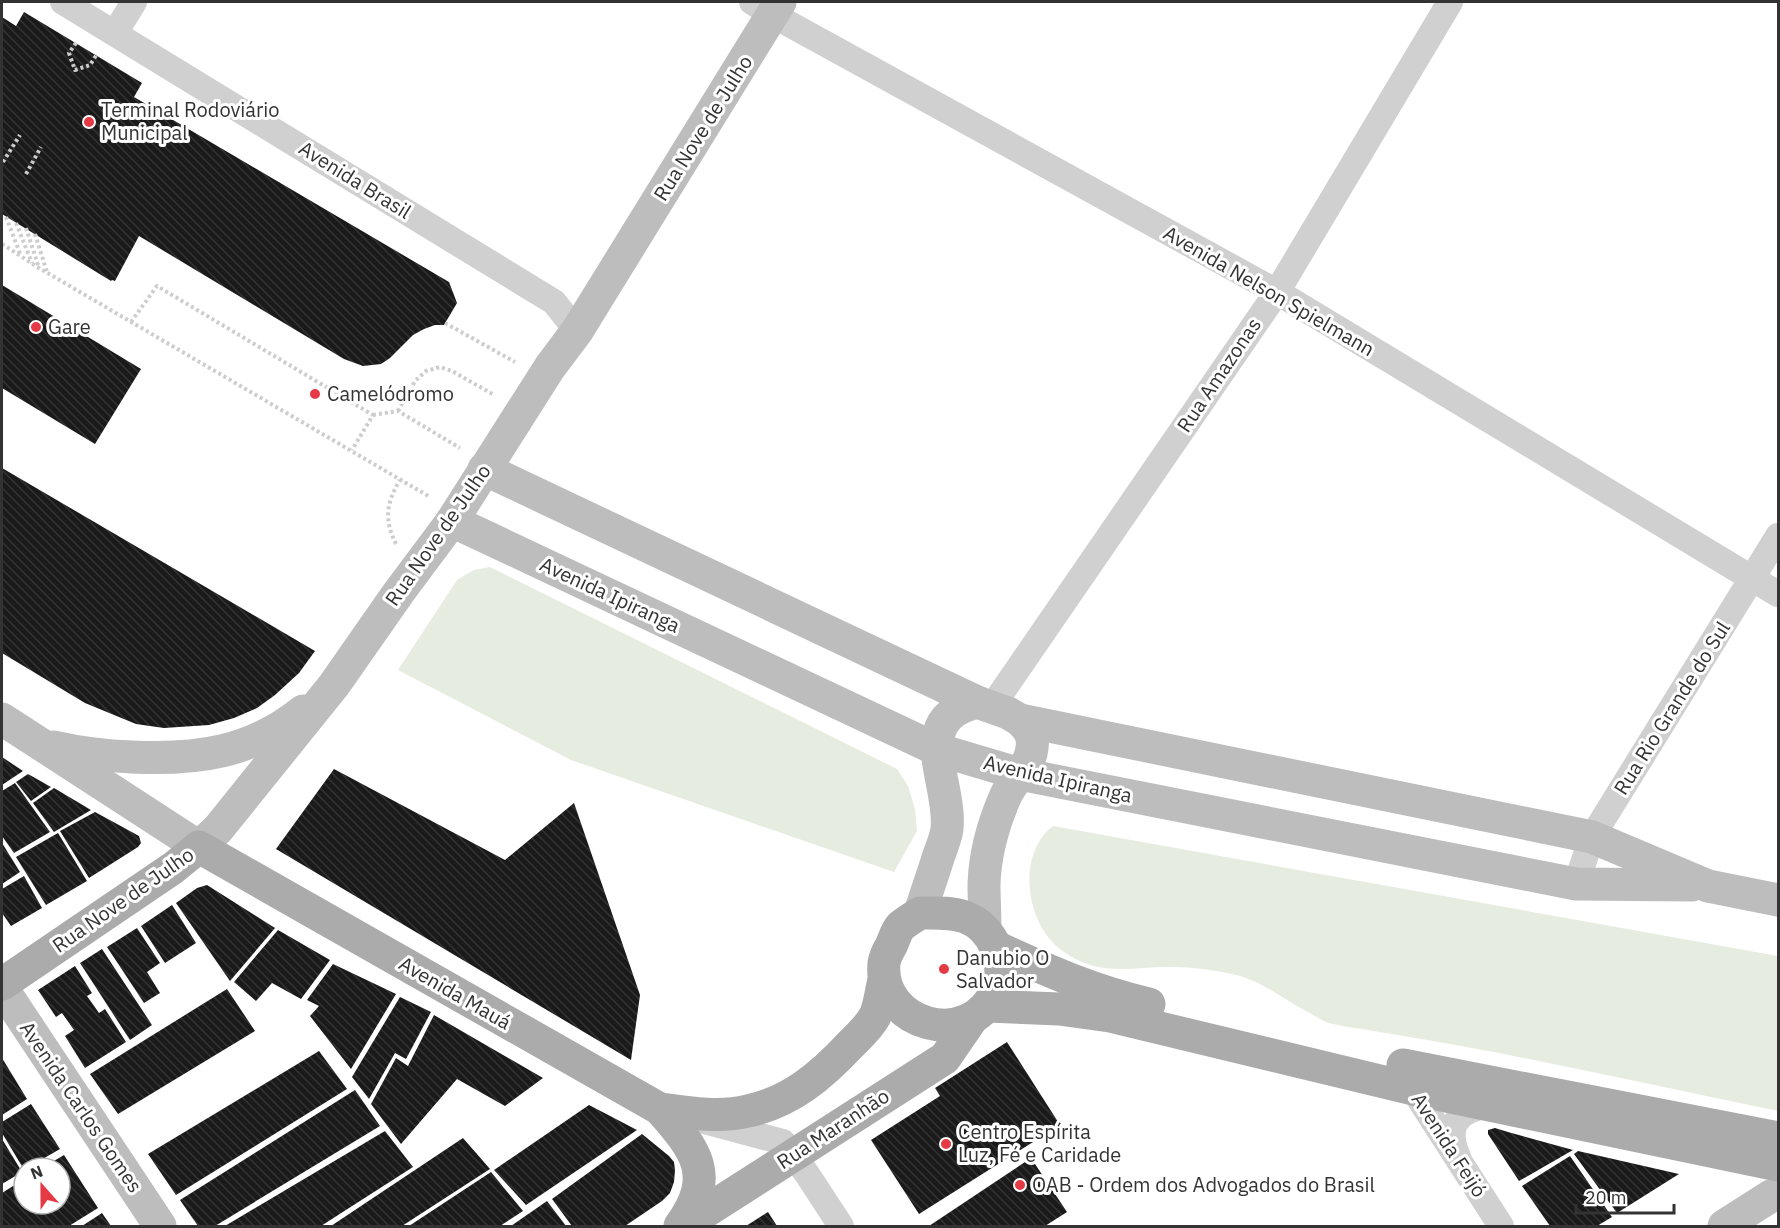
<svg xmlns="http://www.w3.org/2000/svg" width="1780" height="1228" font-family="'IBM Plex Sans',sans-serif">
<defs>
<pattern id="building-back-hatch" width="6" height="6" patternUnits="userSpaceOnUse" patternTransform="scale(1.5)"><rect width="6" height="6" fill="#1a1a1a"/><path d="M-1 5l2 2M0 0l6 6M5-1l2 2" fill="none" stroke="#333"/></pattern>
</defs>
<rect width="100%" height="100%" fill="#fff"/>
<!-- grass -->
<g fill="#e6ecdf">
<polygon points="490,567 897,769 908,786 915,809 917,831 894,872 571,760 398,670 457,580 474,570"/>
<path d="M1053,826L1778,956V1111C1676,1090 1574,1067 1472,1048C1439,1042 1406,1036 1373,1031C1359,1028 1343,1027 1329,1023C1322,1021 1315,1016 1308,1012C1283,999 1261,980 1232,974C1213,970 1193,967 1173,967C1132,966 1102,978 1064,952C1026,927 1015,855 1053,826Z"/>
</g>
<!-- building -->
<g fill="url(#building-back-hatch)">
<polygon points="24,12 142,83 134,97 449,282 457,303 444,325 435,325 424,329 413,335 390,358 381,364 363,366 344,359 139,236 115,281 112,280 111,281 2,214 2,17 16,26"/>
<polygon points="2,285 141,369 95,444 2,388"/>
<polygon points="2,468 315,651 299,673 275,695 257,708 234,718 209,725 164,728 136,724 85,703 2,653"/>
<polygon points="2,757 23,771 2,785"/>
<polygon points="334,769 505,860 574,803 640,995 631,1060 276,849"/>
<polygon points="28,774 51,787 31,801 16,782"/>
<polygon points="15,783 50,832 14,853 2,836 2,791"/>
<polygon points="54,788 91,810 54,832 33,803"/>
<polygon points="95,812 139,836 141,843 138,847 89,878 60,831"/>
<polygon points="58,833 87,881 46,905 16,857"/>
<polygon points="2,843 20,872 2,884"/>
<polygon points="24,876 42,908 11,926 2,913 2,889"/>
<polygon points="207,885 275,928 230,981 176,903 197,888"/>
<polygon points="172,905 196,943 165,963 141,926"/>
<polygon points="137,928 160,963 147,972 160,993 144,1003 107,947"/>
<polygon points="278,930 330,960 301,999 272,983 256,1001 234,982"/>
<polygon points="102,949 152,1025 130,1040 80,963"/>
<polygon points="333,964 396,994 351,1069 310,1016 319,1006 307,1000"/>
<polygon points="75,966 92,993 87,996 99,1013 105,1009 126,1042 85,1068 65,1036 74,1030 62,1013 56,1017 38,990"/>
<polygon points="227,989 255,1031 118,1114 90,1074"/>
<polygon points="400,997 431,1012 406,1059 395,1053 369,1099 352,1077"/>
<polygon points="434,1015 543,1078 505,1106 457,1079 401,1144 371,1104 396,1058 408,1066"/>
<polygon points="1007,1042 1060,1125 919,1214 871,1140 940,1096 935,1088"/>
<polygon points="319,1051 347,1089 176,1195 148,1154"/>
<polygon points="2,1058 27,1099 2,1115"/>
<polygon points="355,1090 380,1126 215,1226 198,1226 180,1200"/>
<polygon points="31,1104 60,1149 27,1168 23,1168 2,1133 2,1122"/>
<polygon points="589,1105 637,1130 526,1205 494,1170"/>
<polygon points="1495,1128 1508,1132 1573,1150 1519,1181 1488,1134 1488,1130"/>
<polygon points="385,1131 413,1167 321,1226 225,1226"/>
<polygon points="642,1134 669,1156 674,1162 675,1170 674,1182 670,1193 662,1201 625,1226 572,1226 552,1199"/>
<polygon points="463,1138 490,1169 402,1226 331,1226"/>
<polygon points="2,1139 22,1172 2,1184"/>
<polygon points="1578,1151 1679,1174 1617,1213 1574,1154"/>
<polygon points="64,1155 98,1208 69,1226 2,1226 2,1193 24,1179 24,1204 60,1204 60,1168 42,1168"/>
<polygon points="1570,1156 1612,1217 1597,1226 1550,1226 1522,1186"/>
<polygon points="1031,1158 1067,1212 1045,1226 929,1226"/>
<polygon points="491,1172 523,1211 500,1226 409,1226"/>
<polygon points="547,1201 566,1226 511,1226"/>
<polygon points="768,1212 777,1226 746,1226"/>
<polygon points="102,1213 111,1226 82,1226"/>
</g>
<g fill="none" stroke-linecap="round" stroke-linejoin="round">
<!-- path -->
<g stroke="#cdcdcd" stroke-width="4" stroke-dasharray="3 3" stroke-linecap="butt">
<polyline points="76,43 69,53 75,70 90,65 97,54"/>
<polyline points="3,162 20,135"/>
<polyline points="26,174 41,147"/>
<polyline points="6,217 21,256"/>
<polyline points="16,223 32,263"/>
<polyline points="26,228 39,268"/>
<polyline points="35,234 47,272"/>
<polyline points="2,244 39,268 430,497"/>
<polyline points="131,322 157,286 373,415 352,450"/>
<polyline points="445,323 515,362"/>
<polyline points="398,411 415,381 426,371 440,367 452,371 494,395"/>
<polyline points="373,415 398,411 460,448"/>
<path d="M396,544C384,520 386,503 400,480"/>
</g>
<!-- street -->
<g stroke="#d0d0d0" stroke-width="26">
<polyline points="63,2 554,302 577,331"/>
<polyline points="752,2 773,15 1277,292 1778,594"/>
<polyline points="115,33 134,2"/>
<polyline points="991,708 1277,292 1450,2"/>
<polyline points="1576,884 1592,837 1778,536"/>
<polyline points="1407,1080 1501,1226"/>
<polyline points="704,1121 783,1142 807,1174 841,1226"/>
<path d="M1458,1157C1445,1126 1456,1112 1487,1105"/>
</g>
<!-- secondary -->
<g stroke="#bdbdbd" stroke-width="33">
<polyline points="484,469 977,702 1008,713 1020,720 1592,837 1708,886 1778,900"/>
<polyline points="452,521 936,749 1020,774 1576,884 1692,885"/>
<polyline points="2,719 199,847 218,829 334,685 399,592 452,521 550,367 577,331 780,2"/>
<path d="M54,747C80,753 106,756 132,757C196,760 251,753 303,711"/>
<path d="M920,913C926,894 933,874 939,855C942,847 946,837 947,829C952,781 907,720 977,702"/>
<path d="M985,930C985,915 984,899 984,884C985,854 994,822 1006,795C1014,778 1030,767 1032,748C1034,735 1028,728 1020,720"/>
<polyline points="2,988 160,1226"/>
<polyline points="1724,1226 1771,1196"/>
</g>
<!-- primary -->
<g stroke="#ababab" stroke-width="33">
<path d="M920,913C935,913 951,912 965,917C993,927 1008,963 997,989C969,1053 878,1024 884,963C885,957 888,951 891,946C894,940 896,931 901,926C907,921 914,917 920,913Z"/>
<path d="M996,947C1045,970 1096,992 1149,1004"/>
<path d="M2,984L173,868L199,847L660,1109C689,1113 720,1118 748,1111C791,1102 822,1075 851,1044C860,1035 869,1027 875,1016C880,1005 881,991 884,980"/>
<polyline points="988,1006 1059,1009 1110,1016 1413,1089 1778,1165"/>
<polyline points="1403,1065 1778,1138"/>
<path d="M660,1109C697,1151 716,1176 680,1226"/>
<polyline points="683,1226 945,1058 971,1020"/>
</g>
</g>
<!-- markers -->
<g fill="#e63946" stroke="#fff" stroke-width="2">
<circle cx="89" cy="122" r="6"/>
<circle cx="36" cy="327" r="6"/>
<circle cx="315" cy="394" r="6"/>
<circle cx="944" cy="969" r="6"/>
<circle cx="946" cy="1144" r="6"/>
<circle cx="1020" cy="1185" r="6"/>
</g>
<g text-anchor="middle" stroke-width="6" stroke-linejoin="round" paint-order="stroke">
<!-- poi labels -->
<g font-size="20" fill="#333" stroke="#fff" text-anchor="start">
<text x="101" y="117">Terminal Rodoviário<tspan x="101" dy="23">Municipal</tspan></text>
<text x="48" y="334">Gare</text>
<text x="327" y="401">Camelódromo</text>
<text x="956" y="965">Danubio O<tspan x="956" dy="23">Salvador</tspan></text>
<text x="958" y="1139">Centro Espírita<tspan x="958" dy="23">Luz, Fé e Caridade</tspan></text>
<text x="1032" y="1192">OAB - Ordem dos Advogados do Brasil</text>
</g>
<!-- street labels -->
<g font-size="20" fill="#333" stroke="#fff">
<text transform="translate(703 128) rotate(-58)" y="7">Rua Nove de Julho</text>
<text transform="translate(355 180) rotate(32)" y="7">Avenida Brasil</text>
<text transform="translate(1269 291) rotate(30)" y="7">Avenida Nelson Spielmann</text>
<text transform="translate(1219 375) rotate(-56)" y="7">Rua Amazonas</text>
<text transform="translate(438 535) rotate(-55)" y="7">Rua Nove de Julho</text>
<text transform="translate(610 595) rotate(25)" y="7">Avenida Ipiranga</text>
<text transform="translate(1672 708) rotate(-58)" y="7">Rua Rio Grande do Sul</text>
<text transform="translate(1058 779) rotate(13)" y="7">Avenida Ipiranga</text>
<text transform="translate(123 900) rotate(-35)" y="7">Rua Nove de Julho</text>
<text transform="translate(455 993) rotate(30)" y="7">Avenida Mauá</text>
<text transform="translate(81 1107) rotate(56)" y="7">Avenida Carlos Gomes</text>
<text transform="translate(833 1129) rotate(-33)" y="7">Rua Maranhão</text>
<text transform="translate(1449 1145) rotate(57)" y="7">Avenida Feijó</text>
</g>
</g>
<!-- border -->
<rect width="1780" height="1228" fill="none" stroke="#333333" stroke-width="6"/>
<!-- north arrow -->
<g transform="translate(42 1186) rotate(339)"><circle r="28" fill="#ffffff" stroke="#adadad" stroke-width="1.5"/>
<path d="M0-4.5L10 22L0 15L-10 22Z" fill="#e63946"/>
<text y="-9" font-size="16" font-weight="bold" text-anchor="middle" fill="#333333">N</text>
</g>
<!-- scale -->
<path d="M1576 1204v9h98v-9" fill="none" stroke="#333333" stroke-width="3"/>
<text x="1585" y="1204" font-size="18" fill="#333333" stroke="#ffffff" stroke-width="4.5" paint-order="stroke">20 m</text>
</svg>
